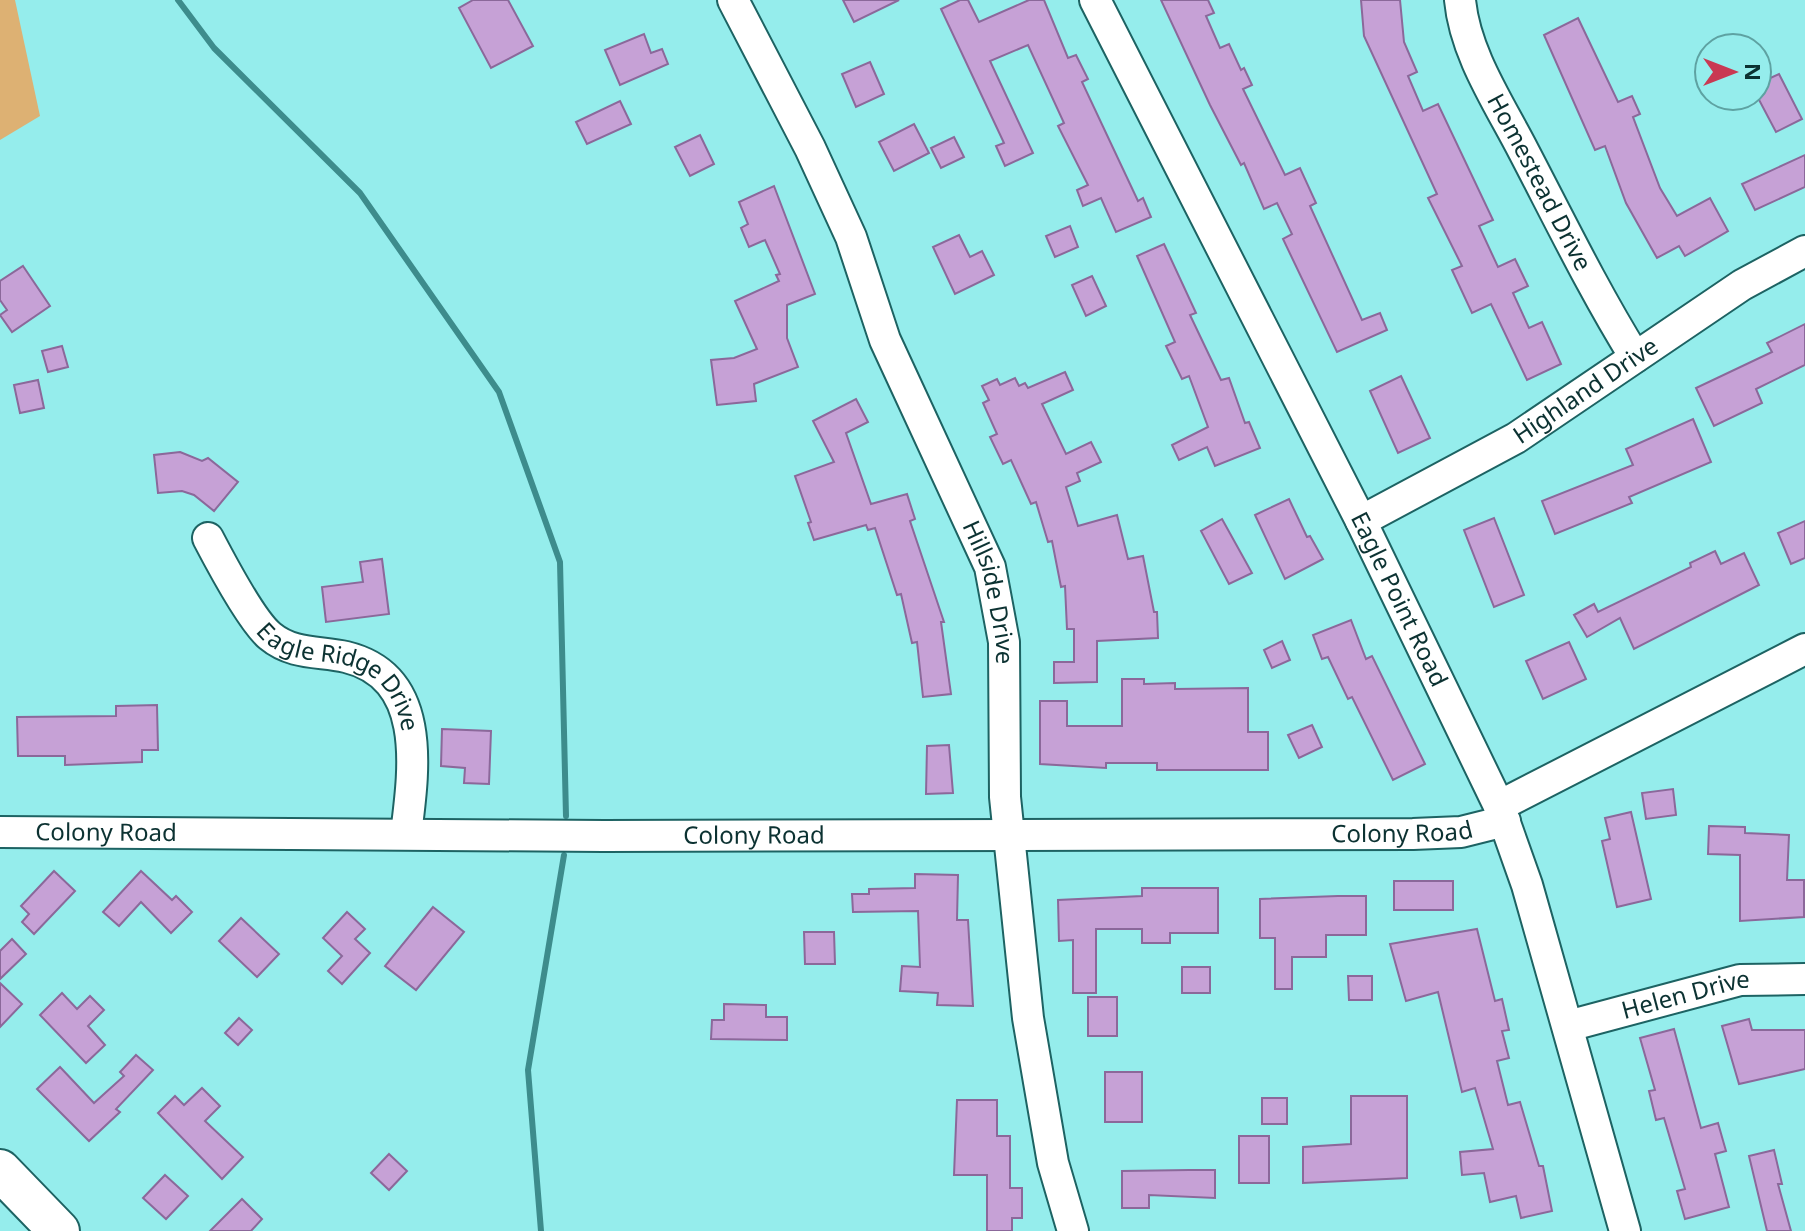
<svg xmlns="http://www.w3.org/2000/svg" width="1805" height="1231" font-family="'Noto Sans',sans-serif">
<rect width="100%" height="100%" fill="#95edec"/>
<!-- green -->
<polygon fill="#ddb173" points="0,0 15,0 40,116 0,140"/>
<g fill="none" stroke-linecap="round" stroke-linejoin="round">
<!-- stream -->
<g stroke="#3d8c8c" stroke-width="6">
<polyline points="178,0 214,48 360,193 499,392 560,562 566,816"/>
<polyline points="541,1231 528,1070 564,855"/>
</g>
</g>
<!-- building -->
<g fill="#c6a1d6" stroke="#8b689a" stroke-width="2">
<polygon points="473,0 508,0 533,46 491,68 459,8"/>
<polygon points="843,0 899,0 854,22"/>
<polygon points="960,0 968,0 979,22 1029,0 1044,0 1068,58 1076,55 1088,79 1082,82 1138,201 1143,198 1151,217 1116,232 1101,198 1083,206 1077,190 1088,185 1058,126 1064,123 1028,45 990,61 1033,153 1005,166 996,146 1004,143 941,9"/>
<polygon points="1161,0 1208,0 1214,13 1206,16 1220,48 1229,44 1241,70 1244,68 1252,85 1243,89 1285,175 1300,168 1316,203 1310,206 1362,320 1380,313 1387,330 1337,352 1283,239 1292,234 1277,203 1264,209 1244,163 1241,165 1210,105"/>
<polygon points="1361,0 1400,0 1404,42 1417,72 1408,76 1423,111 1438,104 1493,220 1479,226 1498,267 1515,259 1528,286 1513,293 1529,328 1542,322 1561,364 1527,380 1491,304 1472,313 1452,270 1462,266 1428,198 1437,194 1364,36"/>
<polygon points="1578,18 1618,102 1632,96 1640,114 1633,117 1660,188 1677,216 1710,198 1728,231 1685,256 1679,246 1657,258 1626,203 1605,146 1595,150 1544,35"/>
<polygon points="644,34 651,53 662,49 668,64 620,85 605,50"/>
<polygon points="870,62 884,94 856,107 842,74"/>
<polygon points="1779,74 1802,119 1776,132 1757,96 1757,84"/>
<polygon points="620,101 631,124 587,144 576,122"/>
<polygon points="914,124 929,153 894,171 879,142"/>
<polygon points="700,135 714,164 690,176 675,147"/>
<polygon points="954,137 964,157 941,168 931,148"/>
<polygon points="1805,155 1805,187 1755,210 1742,184"/>
<polygon points="774,186 815,294 787,305 787,338 798,367 754,384 756,401 717,405 711,360 734,358 757,349 735,301 779,281 776,275 780,274 765,240 749,247 741,228 748,224 739,202"/>
<polygon points="1070,226 1078,247 1055,257 1046,236"/>
<polygon points="959,235 970,257 982,251 994,275 955,294 933,247"/>
<polygon points="1164,244 1196,313 1190,315 1221,380 1229,378 1245,423 1249,422 1260,448 1215,466 1207,447 1179,460 1172,445 1208,427 1189,376 1182,379 1166,346 1175,342 1137,256"/>
<polygon points="23,266 50,306 12,332 0,315 7,310 0,300 0,281"/>
<polygon points="1092,276 1106,306 1086,316 1072,285"/>
<polygon points="1805,324 1805,365 1756,389 1762,403 1714,426 1696,388 1772,352 1767,343"/>
<polygon points="62,346 68,367 48,372 42,351"/>
<polygon points="1065,372 1073,390 1042,404 1066,454 1091,442 1101,462 1077,473 1080,481 1066,487 1078,526 1117,515 1128,559 1143,556 1154,612 1157,612 1158,638 1097,641 1097,682 1054,683 1054,662 1074,662 1074,629 1067,629 1065,586 1061,587 1052,541 1048,542 1036,502 1031,504 1011,460 1003,464 990,437 997,434 983,403 989,400 982,386 997,379 1000,385 1015,378 1019,386 1025,383 1028,388"/>
<polygon points="1401,376 1430,438 1398,453 1370,391"/>
<polygon points="38,380 44,408 20,413 14,385"/>
<polygon points="856,399 868,422 846,433 871,504 907,494 915,519 910,521 944,622 941,622 951,694 923,697 917,642 912,643 901,594 897,595 875,528 868,530 866,525 814,540 808,523 811,522 795,476 834,462 813,421"/>
<polygon points="1693,419 1711,462 1629,497 1632,503 1555,534 1542,501 1633,465 1626,449"/>
<polygon points="180,452 202,461 208,458 238,482 214,511 194,495 182,491 158,493 154,455"/>
<polygon points="1289,499 1307,537 1310,536 1323,559 1285,579 1255,515"/>
<polygon points="1494,518 1524,595 1494,607 1464,530"/>
<polygon points="1222,519 1252,573 1229,584 1201,531"/>
<polygon points="1805,521 1805,558 1791,564 1778,533"/>
<polygon points="1715,551 1721,564 1744,553 1759,585 1634,649 1620,618 1587,637 1574,615 1594,604 1598,612 1691,567 1690,563"/>
<polygon points="382,559 389,614 326,622 322,587 363,582 360,562"/>
<polygon points="1351,620 1366,659 1372,656 1425,764 1393,780 1352,697 1348,699 1328,657 1322,659 1313,635"/>
<polygon points="1282,641 1290,660 1272,668 1264,650"/>
<polygon points="1569,642 1586,679 1543,699 1526,661"/>
<polygon points="1122,679 1144,679 1144,684 1175,683 1175,689 1248,688 1248,732 1268,732 1268,770 1157,770 1157,763 1106,763 1106,768 1040,764 1040,701 1067,701 1067,726 1122,726"/>
<polygon points="157,705 158,750 142,750 142,762 65,765 65,756 18,756 17,717 116,716 116,706"/>
<polygon points="1312,725 1322,747 1299,758 1288,735"/>
<polygon points="442,729 491,731 489,784 464,783 465,768 441,766"/>
<polygon points="949,745 953,793 926,794 927,746"/>
<polygon points="1673,789 1676,815 1646,819 1642,793"/>
<polygon points="1631,812 1651,899 1617,907 1602,841 1610,839 1605,818"/>
<polygon points="1709,826 1745,827 1745,833 1789,835 1787,880 1804,880 1804,917 1740,921 1740,855 1708,854"/>
<polygon points="54,871 75,891 34,934 22,922 29,914 21,906"/>
<polygon points="141,871 172,900 176,896 192,912 171,933 141,902 119,926 103,912"/>
<polygon points="915,874 958,875 957,920 968,920 973,1006 937,1005 938,993 900,991 902,966 920,967 918,911 853,912 852,894 869,894 869,889 915,888"/>
<rect x="1394" y="881" width="59" height="29"/>
<polygon points="1142,888 1218,888 1218,933 1170,933 1170,943 1142,943 1142,929 1096,929 1096,993 1073,993 1073,940 1059,941 1058,900 1142,896"/>
<polygon points="1338,896 1366,896 1366,935 1326,935 1326,957 1292,957 1292,989 1275,989 1275,938 1260,938 1260,899"/>
<polygon points="433,907 464,932 416,990 385,966"/>
<polygon points="347,912 365,929 355,939 370,953 342,984 328,971 342,956 323,938"/>
<polygon points="241,918 279,954 257,977 219,941"/>
<polygon points="1477,929 1495,1001 1502,999 1509,1030 1502,1031 1509,1058 1497,1061 1508,1105 1520,1102 1539,1166 1543,1166 1552,1211 1521,1218 1516,1196 1490,1202 1484,1173 1462,1175 1460,1152 1493,1149 1475,1088 1462,1092 1438,992 1406,1001 1390,944"/>
<polygon points="804,932 834,932 835,964 805,964"/>
<polygon points="12,939 26,954 0,979 0,951"/>
<rect x="1182" y="967" width="28" height="26"/>
<polygon points="1348,976 1372,976 1372,1000 1349,1000"/>
<polygon points="0,983 22,1004 0,1027"/>
<polygon points="62,993 77,1009 90,996 104,1010 88,1026 105,1045 86,1063 40,1015"/>
<rect x="1088" y="997" width="29" height="39"/>
<polygon points="724,1004 766,1005 766,1017 787,1017 787,1040 711,1039 712,1020 724,1020"/>
<polygon points="239,1018 252,1030 238,1045 225,1033"/>
<polygon points="1749,1019 1752,1030 1805,1030 1805,1069 1739,1084 1722,1026"/>
<polygon points="1674,1029 1701,1128 1718,1123 1726,1151 1715,1154 1729,1207 1685,1219 1677,1191 1685,1189 1664,1118 1656,1120 1649,1091 1655,1090 1640,1038"/>
<polygon points="136,1055 153,1070 116,1109 120,1112 89,1141 37,1089 60,1067 94,1103 124,1076 120,1072"/>
<rect x="1105" y="1072" width="37" height="50"/>
<polygon points="202,1088 220,1106 205,1121 243,1157 222,1179 158,1113 175,1096 184,1105"/>
<polygon points="1351,1096 1407,1096 1407,1178 1303,1183 1303,1147 1351,1144"/>
<rect x="1262" y="1098" width="25" height="26"/>
<polygon points="957,1100 997,1100 997,1136 1010,1136 1010,1188 1022,1188 1022,1218 1012,1218 1012,1231 987,1231 987,1175 954,1175"/>
<rect x="1239" y="1136" width="30" height="47"/>
<polygon points="1774,1150 1782,1184 1778,1184 1791,1231 1767,1231 1749,1156"/>
<polygon points="389,1154 407,1171 389,1190 371,1173"/>
<polygon points="1189,1170 1215,1170 1215,1198 1149,1195 1149,1208 1122,1208 1122,1171"/>
<polygon points="165,1175 188,1196 166,1219 143,1198"/>
<polygon points="242,1199 262,1219 251,1231 210,1231"/>
</g>
<g fill="none" stroke-linecap="round" stroke-linejoin="round">
<defs>
<g id="minor">
<path id="s1" d="M733,0L810,148L851,237L885,340L990,567L1004,642L1005,797L1028,1018L1053,1163L1073,1231"/>
<path id="s2" d="M1095,0L1361,521L1499,806L1527,885L1625,1231"/>
<path id="s3" d="M1460,0C1465,54 1500,105 1524,152C1560,221 1594,291 1635,357"/>
<path id="s4" d="M1361,521L1516,438L1742,285L1805,251"/>
<path id="s5" d="M208,538C220,561 252,621 270,636C293,655 319,651 346,657C428,677 414,770 406,834"/>
<polyline points="1499,806 1805,649"/>
<path id="s6" d="M0,832L604,836L1413,834L1461,832L1505,821"/>
<path id="s7" d="M1568,1026L1740,980L1805,979"/>
</g>
<polyline id="major" points="0,1170 59,1231"/>
</defs>
<!-- minor casing -->
<use href="#minor" stroke="#1d6363" stroke-width="34"/>
<!-- major casing -->
<use href="#major" stroke="#1d6363" stroke-width="44"/>
<!-- minor -->
<use href="#minor" stroke="#fff" stroke-width="30"/>
<!-- major -->
<use href="#major" stroke="#fff" stroke-width="40"/>
</g>
<g text-anchor="middle" stroke-width="6" stroke-linejoin="round" paint-order="stroke">
<!-- street labels -->
<g font-size="24" fill="#0c3232" stroke="#95edec">
<text dy="8" stroke="none"><textPath href="#s3" startOffset="200">Homestead Drive</textPath></text>
<text dy="8" stroke="none"><textPath href="#s4" startOffset="260">Highland Drive</textPath></text>
<text dy="8" stroke="none"><textPath href="#s1" startOffset="648">Hillside Drive</textPath></text>
<text dy="8" stroke="none"><textPath href="#s2" startOffset="672">Eagle Point Road</textPath></text>
<text dy="8" stroke="none"><textPath href="#s5" startOffset="202">Eagle Ridge Drive</textPath></text>
<text dy="8" stroke="none"><textPath href="#s6" startOffset="1402">Colony Road</textPath></text>
<text dy="8" stroke="none"><textPath href="#s6" startOffset="106">Colony Road</textPath></text>
<text dy="8" stroke="none"><textPath href="#s6" startOffset="754">Colony Road</textPath></text>
<text dy="8" stroke="none"><textPath href="#s7" startOffset="122">Helen Drive</textPath></text>
</g>
</g>
<!-- north arrow -->
<g transform="translate(1733 72) rotate(90)"><circle r="38" fill="#95edec" stroke="#5ea2a2" stroke-width="2"/>
<path d="M0-6L14 30L0 20L-14 30Z" fill="#c93953"/>
<text y="-12" font-size="22" font-weight="bold" text-anchor="middle" fill="#0c3232">N</text>
</g>
</svg>
